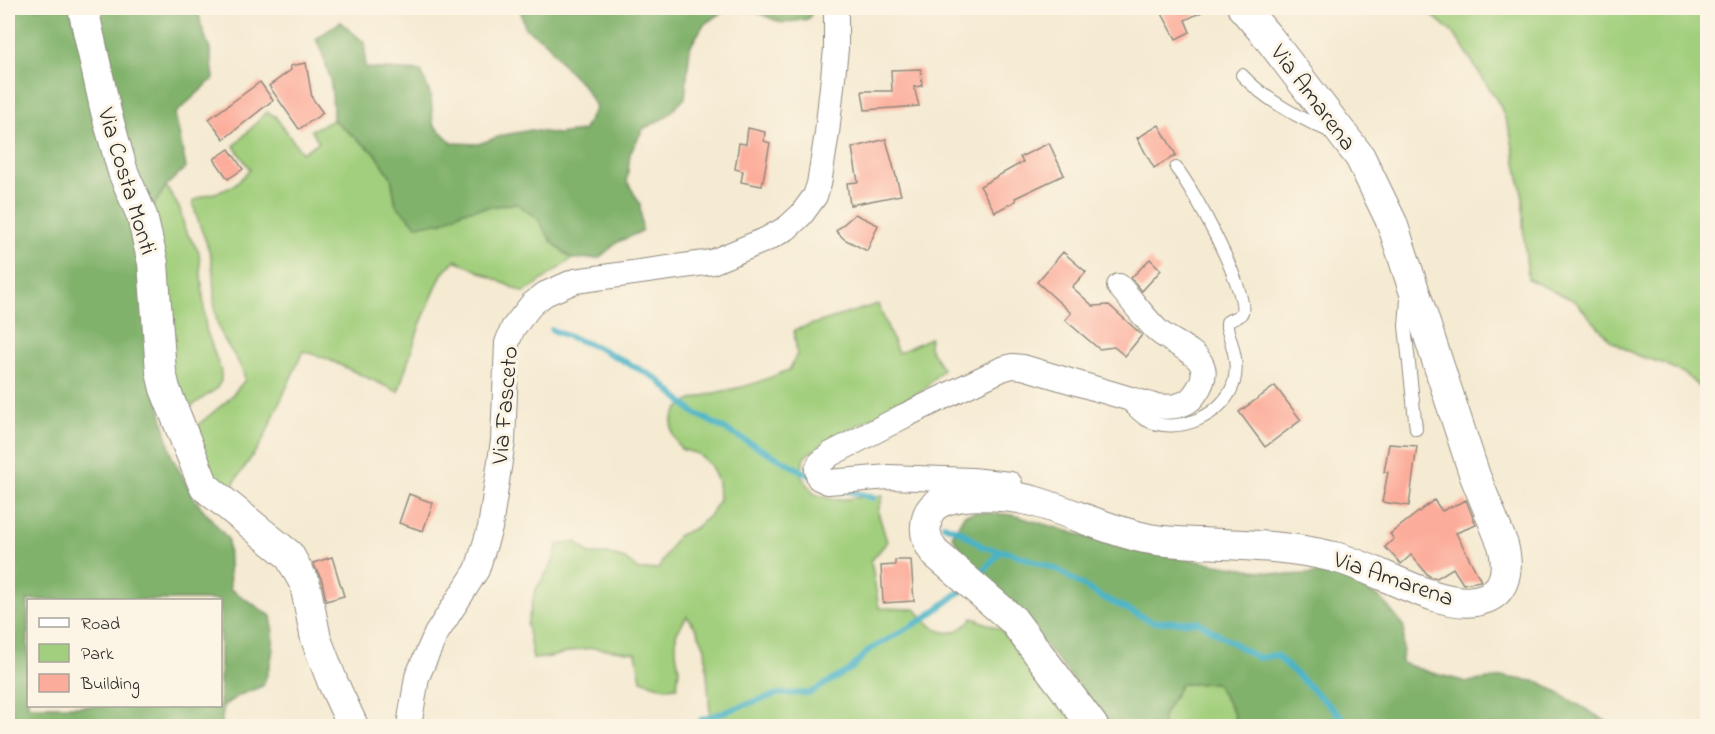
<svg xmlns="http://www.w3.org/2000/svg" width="1715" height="734" font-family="'Indie Flower',sans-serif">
<rect width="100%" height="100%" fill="#fcf5e5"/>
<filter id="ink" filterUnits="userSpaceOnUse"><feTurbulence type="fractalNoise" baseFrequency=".0167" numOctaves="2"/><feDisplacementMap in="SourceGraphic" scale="12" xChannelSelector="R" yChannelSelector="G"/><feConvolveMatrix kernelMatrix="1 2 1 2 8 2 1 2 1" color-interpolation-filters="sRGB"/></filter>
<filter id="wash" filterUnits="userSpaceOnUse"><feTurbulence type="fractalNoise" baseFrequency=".008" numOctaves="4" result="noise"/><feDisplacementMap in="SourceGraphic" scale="24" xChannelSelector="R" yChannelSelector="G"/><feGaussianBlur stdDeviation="1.35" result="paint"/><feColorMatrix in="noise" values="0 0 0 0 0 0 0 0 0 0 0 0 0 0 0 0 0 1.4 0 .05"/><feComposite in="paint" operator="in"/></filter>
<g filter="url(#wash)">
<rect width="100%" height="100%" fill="#f5ead2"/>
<!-- green -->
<g fill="#a2cf7d" stroke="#667d54" stroke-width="1.5">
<polygon points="1424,8 1707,8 1707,395 1685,374 1662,363 1636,355 1611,341 1575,301 1528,279 1523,226 1523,198 1510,132 1500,105 1455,35"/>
<path d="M267,112L275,116L302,153L319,142L311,130L333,120L376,154L391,177L396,205L441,223L463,211L516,203L538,219L552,242L572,259L524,293L455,260L442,274L420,325L398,392L325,358L303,351L262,442L237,478L227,496L207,479L193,429L228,400L245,380C242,361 227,349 220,331C211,308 216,282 211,258C207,238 195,221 193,201C204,194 215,194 227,189C237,184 243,177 250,169L234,146Z"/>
<polygon points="166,186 180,209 185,230 199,252 206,329 221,372 221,381 216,389 183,412 170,384 152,208"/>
<path d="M878,304L898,353L930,338L929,347L943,369L921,392L826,442L804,457L801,476L814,494L836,500L883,495L878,512L887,542L871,561L879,608L915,609C925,621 940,639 958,630C964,628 969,622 973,618L1000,629L1077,726H711L705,648L697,630L687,616L676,634V652L679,669L677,687L665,688L641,680L636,653C618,652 602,646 584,649C565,651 554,659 533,659L527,625L535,591L553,562L558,545L576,542L590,554H608L625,559L639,570L658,569L677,536L695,528L709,516L719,500L718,482L711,466L698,454L681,449C678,444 673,438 672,432C666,397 714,394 737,388C754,385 772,376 789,370L797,354L794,330Z"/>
<polygon points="1216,683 1234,713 1237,726 1163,726 1163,716 1181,684"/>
</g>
<!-- forest -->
<g fill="#81b26c" stroke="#566e4c" stroke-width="1.5" fill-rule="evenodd">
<path d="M8,8H70L136,221L155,389L172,457L196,501L228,539L230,589L271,616C276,646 273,658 263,686L240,695L224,705L221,726H8ZM28,600H220V706H28Z"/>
<polygon points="90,8 198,8 201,25 210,50 214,78 175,114 186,167 166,186 152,208 134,173"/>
<path d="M520,8H815L808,19L782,23L756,12L728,9L704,24L690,47L685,98L666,117L643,129L630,154L627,181L640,204L642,231L618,242L599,258L572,259L552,242L538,219L516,203L463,211L441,223L416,225L396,205L391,177L376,154L333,120C333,86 330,70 316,39L340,22L365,43V68L421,71L431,97L433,124L452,143L478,144L504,135L531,130L557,134L583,131L596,107L582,84L563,65L547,43L525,28Z"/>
<polygon points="976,512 1013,515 1135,551 1285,575 1334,573 1382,599 1404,627 1402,663 1432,673 1467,682 1504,677 1540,682 1614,726 1237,726 1234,713 1216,683 1181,684 1163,716 1163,726 1109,726 1105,718 1039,638 965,555 952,536 964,515"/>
</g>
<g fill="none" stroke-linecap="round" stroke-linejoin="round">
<!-- stream -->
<g stroke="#49b3c7" stroke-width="6">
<polyline points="552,330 599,348 656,378 693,412 811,476"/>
<polyline points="846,490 874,498"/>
<polyline points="944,525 962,532 983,547 1011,553 1058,570 1098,595 1153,622 1198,622 1258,658 1276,655 1350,725 1357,726"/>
<polyline points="978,578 1000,551"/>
<polyline points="701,720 777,694 810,693 851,669 869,650 924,619 965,588"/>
</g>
</g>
<g id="blocks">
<!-- building -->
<g fill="#fcac9a">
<polygon points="1159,8 1210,8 1185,20 1190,32 1176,39"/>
<polygon points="306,63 312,98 323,113 299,129 269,86 291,70 290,66"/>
<polygon points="921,69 922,86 914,87 919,106 865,110 862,91 892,91 891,70"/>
<polygon points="260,82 273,100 224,139 209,119"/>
<polygon points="1159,125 1176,155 1154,168 1137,138"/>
<polygon points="748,128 765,132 764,141 770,143 762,186 741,182 743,171 735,169 739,143 746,144"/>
<polygon points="886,139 901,195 850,205 847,183 858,182 852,148"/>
<polygon points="1049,143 1064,175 1015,198 1016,201 995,212 980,186 1023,162 1020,157"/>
<polygon points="229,149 243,169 228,179 214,159"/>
<polygon points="855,214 878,225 867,251 844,239 836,231"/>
<polygon points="1063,252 1086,272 1072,287 1093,306 1109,305 1142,335 1125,356 1114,347 1099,349 1065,320 1071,313 1037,282"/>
<polygon points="1150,259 1161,270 1142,291 1131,278"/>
<polygon points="1275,386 1301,420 1265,447 1239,412"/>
<polygon points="1389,444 1417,446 1409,506 1382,502 1388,472 1384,472"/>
<polygon points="409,494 433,503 423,531 399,523"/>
<polygon points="1434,500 1442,511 1466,500 1476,525 1456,533 1481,581 1463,584 1453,568 1437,578 1429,576 1411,555 1401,564 1385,547 1394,539 1390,534"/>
<polygon points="332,557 344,596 326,601 322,580 313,563"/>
<polygon points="895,560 911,560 914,601 883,603 881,566 895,565"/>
</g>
</g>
</g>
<g filter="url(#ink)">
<use href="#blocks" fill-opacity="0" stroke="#908a7e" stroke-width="1.5"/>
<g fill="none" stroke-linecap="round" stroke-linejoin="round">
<defs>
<g id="service">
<path d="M1242,75C1265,100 1299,118 1331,132"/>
<polyline points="1407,299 1405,326 1416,429"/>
<path d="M1126,402C1132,409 1138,416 1146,420C1177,436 1225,415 1234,382C1239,363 1232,345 1227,328V322C1232,318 1240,318 1242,312C1248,291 1192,186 1176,168"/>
</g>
<g id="minor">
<path d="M1010,484L972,480L889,477L828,482L819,478L817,470L820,463L831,454L904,416L1002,369L1012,366L1023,367L1154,406C1169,408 1186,408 1195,394C1222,357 1179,349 1158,331C1144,318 1132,300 1119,286"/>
<polyline points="409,726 417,677 436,634 477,570 490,528 503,441 507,343 513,328 532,304 545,294 575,281 712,262 767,239 787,228 801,215 815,196 819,184 827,133 836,49 836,8"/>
</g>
<g id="tertiary">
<polyline points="83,8 106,112 123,172 142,216 153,263 161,372 165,389 204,486 289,555 305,584 316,639 333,683 353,726"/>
<path d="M1093,726L1013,620L935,553C926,541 923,530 928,515C938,487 1009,495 1033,501C1071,512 1106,530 1145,538C1162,542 1182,542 1199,543C1244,545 1290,546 1334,557C1374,566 1441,611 1480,600C1507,593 1509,568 1503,545L1475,476L1392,223L1360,157L1268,37L1243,8"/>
</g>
</defs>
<!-- service casing -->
<use href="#service" stroke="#908a7e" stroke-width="14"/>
<!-- minor casing -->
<use href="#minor" stroke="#908a7e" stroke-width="26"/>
<!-- tertiary casing -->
<use href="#tertiary" stroke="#908a7e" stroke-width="32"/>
<!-- service -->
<use href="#service" stroke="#fff" stroke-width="12"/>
<!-- minor -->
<use href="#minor" stroke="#fff" stroke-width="24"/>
<!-- tertiary -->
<use href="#tertiary" stroke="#fff" stroke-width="30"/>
</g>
</g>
<g text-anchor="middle" stroke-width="6" stroke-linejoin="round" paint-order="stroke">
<!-- street labels -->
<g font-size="24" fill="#2b2b2b" stroke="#fcf5e5">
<text transform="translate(1314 97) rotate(53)" y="8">Via Amarena</text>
<text transform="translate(128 181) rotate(73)" y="8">Via Costa Monti</text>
<text transform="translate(504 405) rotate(-85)" y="8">Via Fasceto</text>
<text transform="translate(1394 578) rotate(19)" y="8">Via Amarena</text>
</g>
</g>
<!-- margin -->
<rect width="1715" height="734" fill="none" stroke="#fcf5e5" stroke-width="30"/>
<!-- legend -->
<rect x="27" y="599" width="195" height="108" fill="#fcf5e5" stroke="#a8a49b" stroke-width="1.5"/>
<rect x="39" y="618" width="30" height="9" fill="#ffffff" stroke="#a8a49b" stroke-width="1.5"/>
<text x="81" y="629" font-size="18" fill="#2b2b2b">Road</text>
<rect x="39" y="644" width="30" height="18" fill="#a2cf7d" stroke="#a8a49b" stroke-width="1.5"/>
<text x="81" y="659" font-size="18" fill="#2b2b2b">Park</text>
<rect x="39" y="674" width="30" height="18" fill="#fcac9a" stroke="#a8a49b" stroke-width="1.5"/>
<text x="81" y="689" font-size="18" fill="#2b2b2b">Building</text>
</svg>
